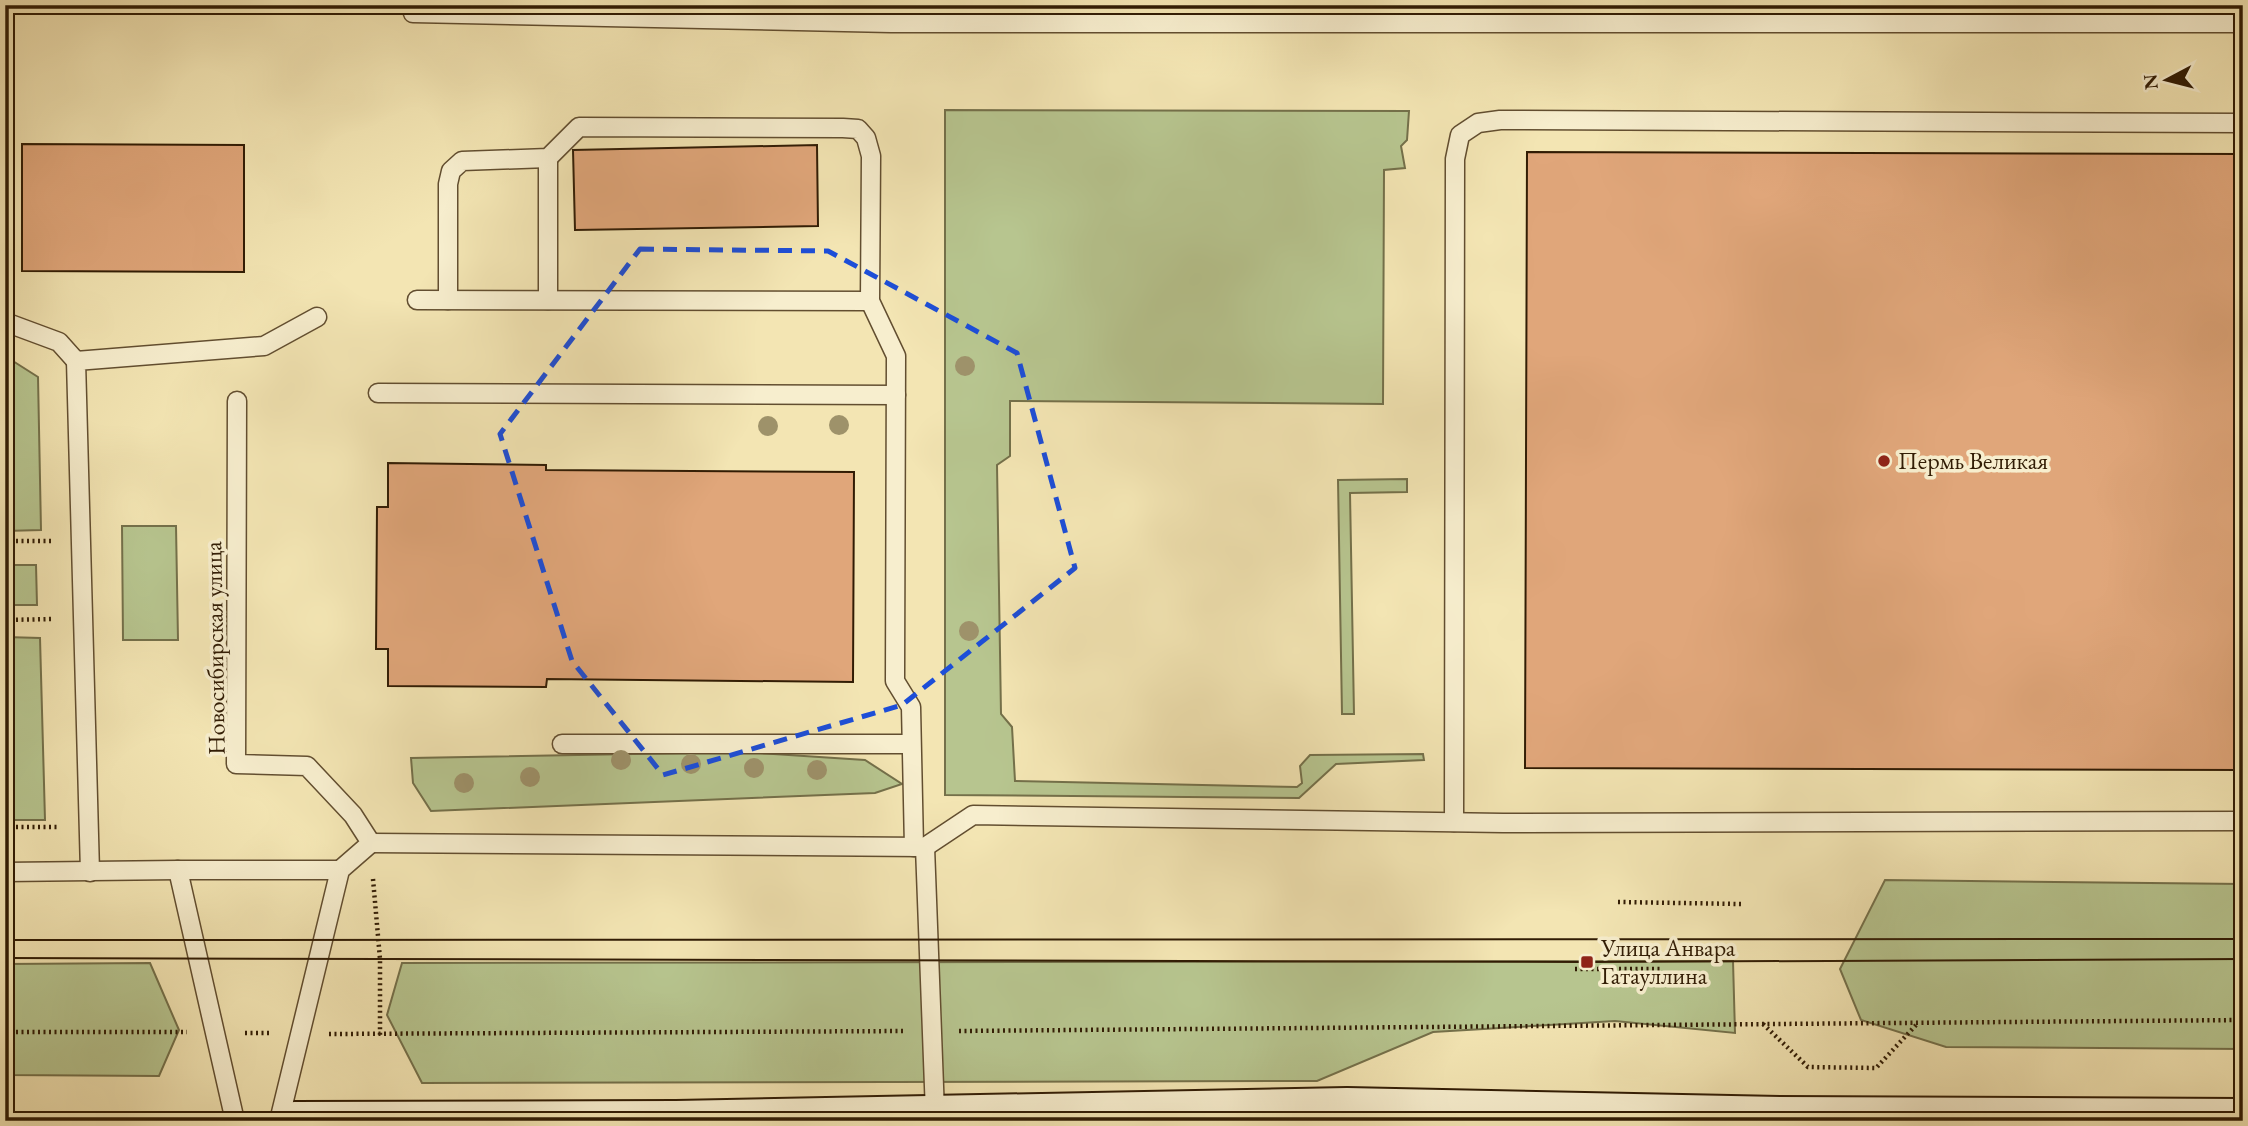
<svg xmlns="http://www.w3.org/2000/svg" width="2248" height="1126" font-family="'EB Garamond',serif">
<rect width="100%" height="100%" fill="#f3e5b3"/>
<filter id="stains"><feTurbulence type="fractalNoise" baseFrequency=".00286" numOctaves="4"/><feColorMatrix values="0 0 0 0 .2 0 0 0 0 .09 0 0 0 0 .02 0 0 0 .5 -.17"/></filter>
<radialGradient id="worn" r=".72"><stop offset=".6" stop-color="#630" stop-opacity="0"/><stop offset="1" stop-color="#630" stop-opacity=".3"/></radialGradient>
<!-- green -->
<g fill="#b7c58f" stroke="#74704a" stroke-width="2">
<polygon points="945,110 1409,111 1407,140 1401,146 1405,168 1384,170 1383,404 1010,401 1010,456 997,465 1001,714 1012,727 1015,781 1297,787 1302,783 1300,766 1310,755 1423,754 1424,760 1336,764 1299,798 945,795"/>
<polygon points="5,356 38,377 41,530 5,531"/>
<polygon points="1407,479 1407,492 1350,493 1354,714 1342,714 1338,480"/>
<polygon points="122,526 176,526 178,640 123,640"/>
<polygon points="5,565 36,565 37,605 5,605"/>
<polygon points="5,637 40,638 45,820 5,820"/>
<polygon points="745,752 865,760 902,784 875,793 431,811 413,783 411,758"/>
<polygon points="1885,880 2243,884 2243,1049 1946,1047 1861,1020 1840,969"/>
<polygon points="1733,961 1735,1033 1615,1021 1433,1032 1317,1081 422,1083 387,1015 402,963"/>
<polygon points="150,963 179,1030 159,1076 5,1075 5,964"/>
</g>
<!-- building -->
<g fill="#e0a67a" stroke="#311c04" stroke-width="2">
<polygon points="22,144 244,145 244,272 22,271"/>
<polygon points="817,145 818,226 575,230 573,150"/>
<polygon points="1527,152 2243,154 2243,770 1525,768"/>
<polygon points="388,463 546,465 546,470 854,472 853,682 547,679 546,687 388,686 388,649 376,649 377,507 388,507"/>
</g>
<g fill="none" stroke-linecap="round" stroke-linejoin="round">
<defs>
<g id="service">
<polyline points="411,5 413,13 891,23 2243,23"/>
<polyline points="417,300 870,301"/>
<polyline points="448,300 448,184 451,171 462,161 548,158 579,127 843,128 858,129 866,138 871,156 870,301 896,356 895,681 911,707 914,847"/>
<polyline points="548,300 548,158"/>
<polyline points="5,322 59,342 76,361"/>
<polyline points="378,393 896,395"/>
<polyline points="237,401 236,764 307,766 353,815 371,843 340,870 279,1121"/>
<polyline points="562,744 911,744"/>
<polyline points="1454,822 1455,159 1460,135 1478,123 1500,120 2243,123"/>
<polyline points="371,843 925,847 973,815 1503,823 2243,821"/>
<polyline points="925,847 935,1113"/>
<polyline points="5,872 178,870"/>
<polyline points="90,872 76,361 264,346 317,317"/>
<polyline points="235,1121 178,870 340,870"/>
</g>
<polyline id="secondary" points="295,1121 676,1120 1347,1107 1780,1116 2243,1118"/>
</defs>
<!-- service casing -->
<use href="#service" stroke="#624e30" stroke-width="21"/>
<!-- secondary casing -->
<use href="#secondary" stroke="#311c04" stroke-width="42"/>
<!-- path -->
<g stroke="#311c04" stroke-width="4.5" stroke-dasharray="2 3.5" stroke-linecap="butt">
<polyline points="5,541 53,541"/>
<polyline points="5,620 53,619"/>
<polyline points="5,827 60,827"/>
<polyline points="373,879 380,959 380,1036"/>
<polyline points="1618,902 1741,904"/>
<polyline points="1575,969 1662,969"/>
<polyline points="1763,1024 1808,1067 1876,1068 1917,1024"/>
<polyline points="959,1031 2243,1020"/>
<polyline points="5,1032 187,1032"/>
<polyline points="245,1033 271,1033"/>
<polyline points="329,1034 905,1031"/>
</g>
<!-- service -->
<use href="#service" stroke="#f7eece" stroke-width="18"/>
<!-- secondary -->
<use href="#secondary" stroke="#f7eece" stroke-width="38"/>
<!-- tram -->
<g stroke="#311c04" stroke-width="2">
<polyline points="5,940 2243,939"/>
<polyline points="5,958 1587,962 2243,959"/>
</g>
</g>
<!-- trees -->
<g fill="#9e926a">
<circle cx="965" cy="366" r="10"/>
<circle cx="839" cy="425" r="10"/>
<circle cx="768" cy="426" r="10"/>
<circle cx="969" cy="631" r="10"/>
<circle cx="621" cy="760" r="10"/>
<circle cx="691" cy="764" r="10"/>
<circle cx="754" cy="768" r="10"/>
<circle cx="817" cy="770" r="10"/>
<circle cx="530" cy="777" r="10"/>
<circle cx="464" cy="783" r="10"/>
</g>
<!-- marked area -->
<path fill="none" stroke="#1d4ed8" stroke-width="5" stroke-dasharray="14 9" stroke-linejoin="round" d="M640,249L828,251L1017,353L1075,568L902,705L663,775L572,661L500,434Z"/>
<!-- markers -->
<g fill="#8f2418" stroke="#f7eece" stroke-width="2.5">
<circle cx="1884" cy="461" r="7"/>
<rect x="1580" y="955" width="14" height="14" rx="3.5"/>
</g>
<g text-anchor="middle" stroke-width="7" stroke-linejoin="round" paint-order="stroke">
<!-- poi labels -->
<g font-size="24" fill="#311c04" stroke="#f7eece" text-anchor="start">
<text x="1898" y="469">Пермь Великая</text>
<text x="1601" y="956">Улица Анвара<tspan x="1601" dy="28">Гатауллина</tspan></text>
</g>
<!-- street labels -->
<g font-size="24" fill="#311c04" stroke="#f7eece">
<text transform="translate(215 648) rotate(-91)" y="8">Новосибирская улица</text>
</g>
</g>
<!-- margin -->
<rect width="2248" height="1126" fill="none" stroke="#f3e5b3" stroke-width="28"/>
<rect x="7" y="7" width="2234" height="1112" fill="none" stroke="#311c04" stroke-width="3.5"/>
<rect x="14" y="14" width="2220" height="1098" fill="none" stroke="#311c04" stroke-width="2"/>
<!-- north arrow -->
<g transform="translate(2167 80) rotate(263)" stroke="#f7eece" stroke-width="5" paint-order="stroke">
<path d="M0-5L12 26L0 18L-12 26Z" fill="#311c04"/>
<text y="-10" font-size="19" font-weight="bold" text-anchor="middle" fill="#311c04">N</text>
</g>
<rect width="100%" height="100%" filter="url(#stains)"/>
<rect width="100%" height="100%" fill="url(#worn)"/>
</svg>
